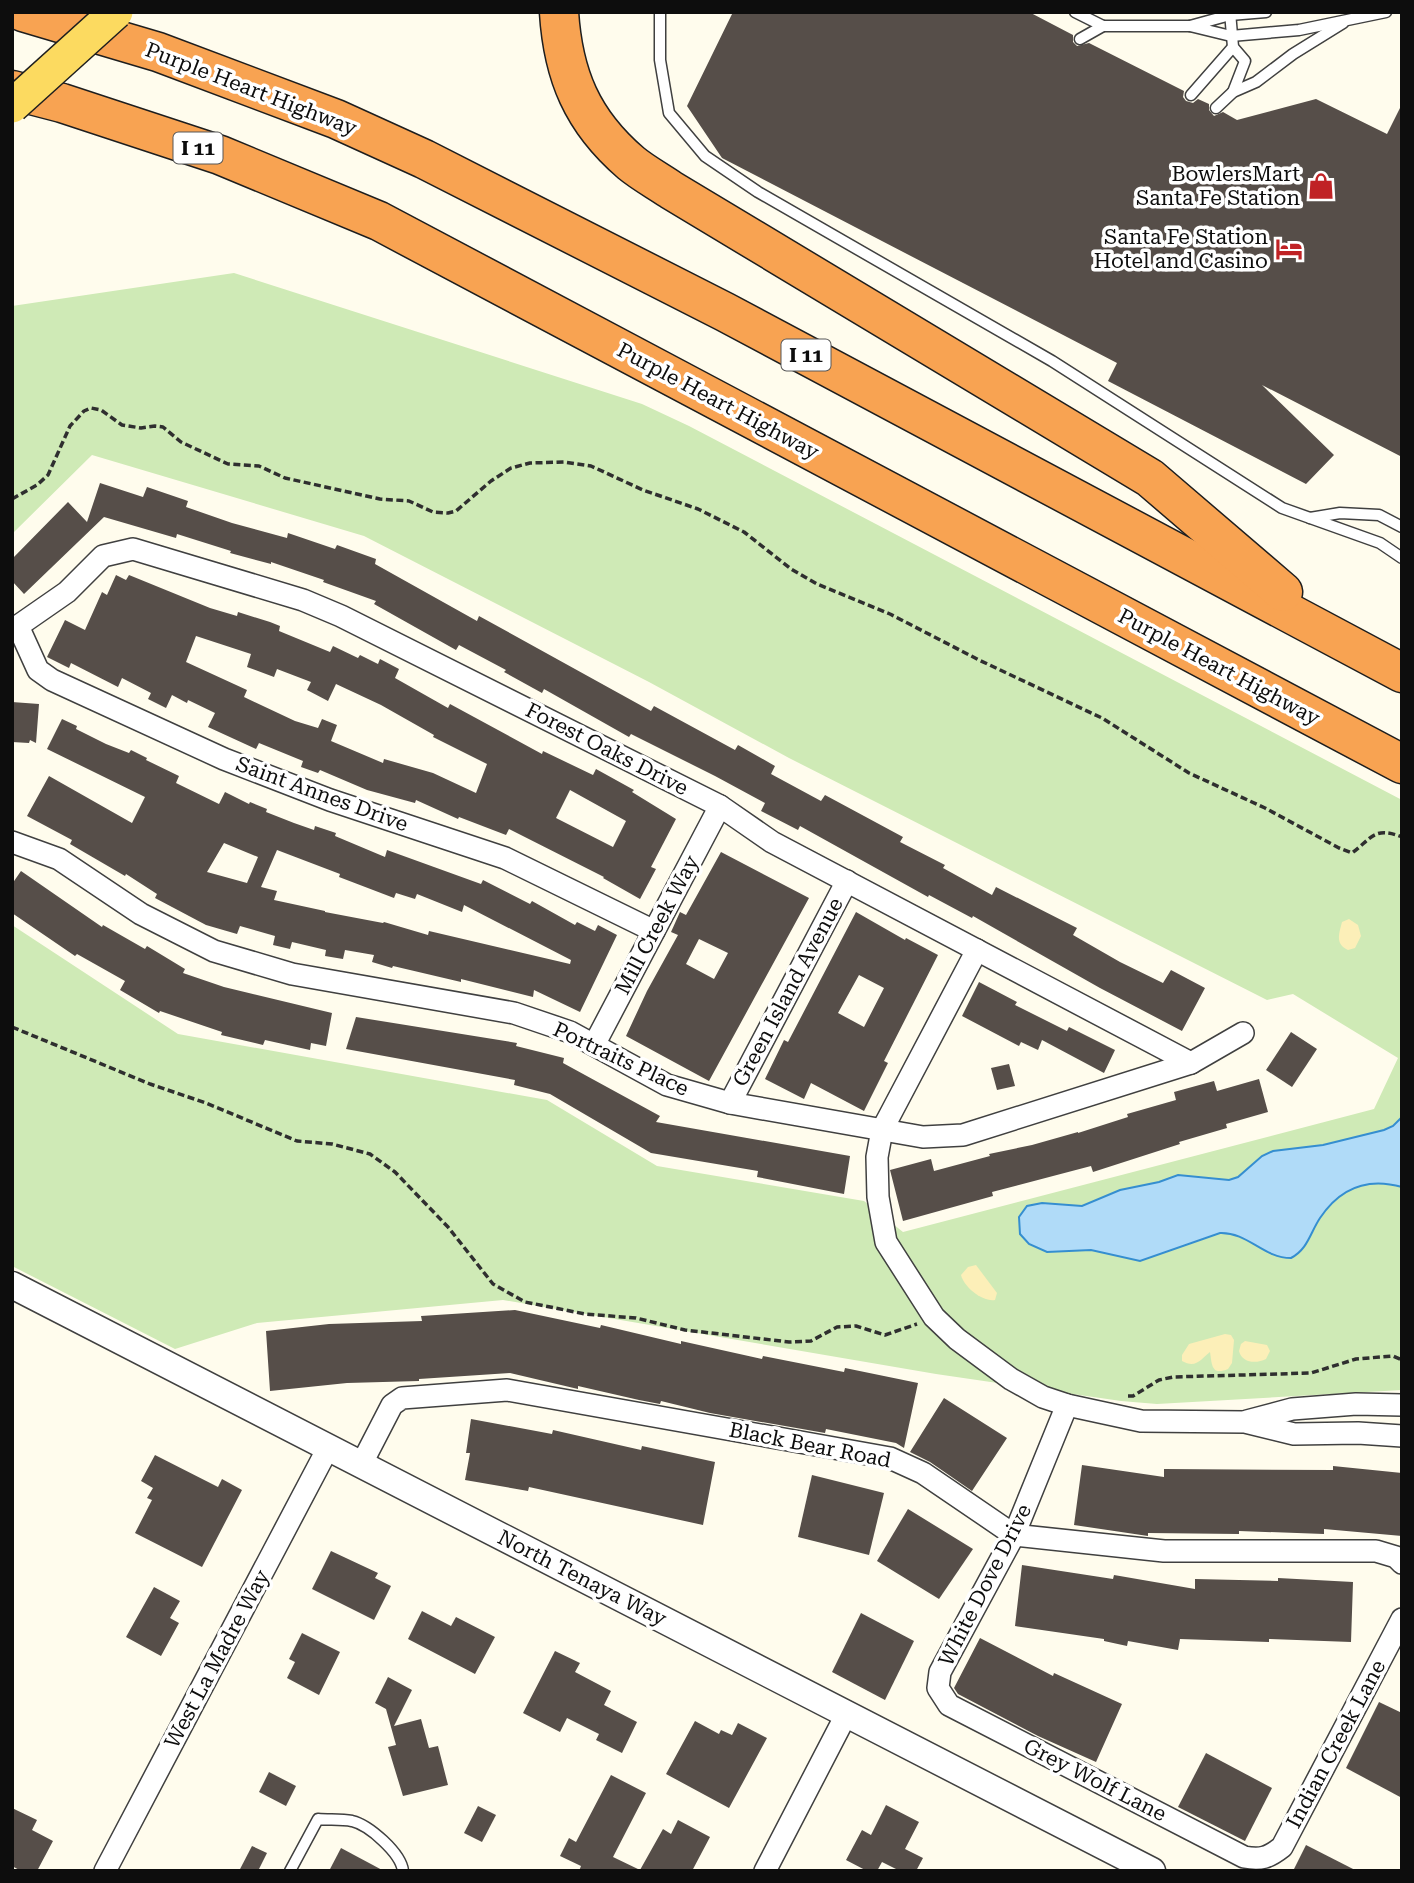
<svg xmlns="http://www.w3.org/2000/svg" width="1414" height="1883" font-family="'Roboto Serif',serif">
<rect width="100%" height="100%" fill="#fffced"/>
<!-- green -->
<polygon fill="#cfeab6" points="234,273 642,404 689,426 1402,800 1402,1390 1157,1404 1121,1401 936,1374 503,1300 257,1323 175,1349 12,1266 12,925 178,1034 547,1100 657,1166 864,1201 903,1232 1374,1109 1398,1058 1293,994 1267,1000 789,758 649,682 364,536 92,455 12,534 12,306"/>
<!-- sand -->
<g fill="#fcefb8">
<path d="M1349,919L1358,925L1361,936L1355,948L1348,950C1335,944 1339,934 1342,922Z"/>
<path d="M976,1265L997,1293L995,1300C982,1302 964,1287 961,1275L968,1267Z"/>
<path d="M1225,1334L1231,1335L1234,1340L1232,1363L1228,1369C1211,1376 1212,1364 1210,1352C1201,1359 1196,1369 1182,1361V1355L1189,1344Z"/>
<path d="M1245,1341L1267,1345L1270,1351L1266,1359C1256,1364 1242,1363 1239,1351L1241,1344Z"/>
</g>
<!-- water -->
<path fill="#b0dbf8" stroke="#358ed0" stroke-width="2" d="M1402,1117V1187C1367,1177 1340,1188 1320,1218C1310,1233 1308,1249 1291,1258C1263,1258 1248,1232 1220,1233L1140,1261L1091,1250L1047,1252L1029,1244L1020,1234L1019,1217L1027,1206L1042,1203L1082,1206L1120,1190L1159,1182L1178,1175L1229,1180L1238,1177L1262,1156L1273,1151L1323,1145L1384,1130L1393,1126Z"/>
<!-- building -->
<g fill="#564e49" fill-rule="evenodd">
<polygon points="733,12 1029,12 1073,35 1073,42 1077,46 1089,43 1184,91 1183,97 1186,101 1193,103 1198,99 1209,104 1209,110 1214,116 1223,112 1237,120 1316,99 1387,134 1402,104 1402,457 1262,385 1334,455 1306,484 1108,381 1117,363 722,158 687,106"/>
<polygon points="100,483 143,497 147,487 188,501 186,507 232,523 287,538 288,533 335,549 337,545 376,559 375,564 477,621 479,616 651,711 654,706 735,750 738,745 775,766 771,774 821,801 825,795 903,837 900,842 945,865 943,868 992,895 996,887 1077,928 1073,935 1120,962 1163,983 1171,970 1205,988 1182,1031 1100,988 973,916 972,918 929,895 928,897 800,826 798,830 761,811 765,803 715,776 631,734 629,737 544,689 542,693 504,672 506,670 459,645 456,650 374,604 376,601 323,582 324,580 271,562 271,564 230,553 231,551 177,534 176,538 104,517 24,594 12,581 12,559 68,502 87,522"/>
<path d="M116,575L126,580L129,575L210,608L237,616L238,612L270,622L280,626L279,631L330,652L333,646L358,658L360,655L378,664L380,659L399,669L395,678L448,708L450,704L542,754L543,751L593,775L596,769L634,790L632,792L676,819L651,867L656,869L640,899L603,878L604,877L509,829L506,835L459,817L458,819L416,800L415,803L367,790L320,770L318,773L301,767L303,761L259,743L256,749L208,727L215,713L188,700L187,703L172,695L166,708L148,699L151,693L122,678L118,687L71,663L69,668L47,657L65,620L85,630L102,592L107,595ZM196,636L251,654L247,667L274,677L277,669L311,682L307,690L328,701L336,684L381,705L434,735L433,737L487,764L476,793L433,773L384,759L383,763L331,741L337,725L322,719L318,728L295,721L244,697L247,690L186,662ZM570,790L626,821L613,847L556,818Z"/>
<polygon points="12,702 39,704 36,743 30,740 29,743 12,742"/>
<path d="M62,719L77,726L76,729L106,744L129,753L131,750L147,758L146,760L179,776L176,783L219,804L225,792L249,804L250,802L267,809L266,812L294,823L314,830L315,826L336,833L335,836L385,857L387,850L481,884L483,880L530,904L532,901L575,925L577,922L595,931L598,925L617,935L580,1012L534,990L533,997L461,979V982L393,966L392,968L372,962L374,955L345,950L343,959L325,956L326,950L292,942L290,949L273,945L275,936L240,926L237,934L206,925L155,898L157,894L126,874L125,876L70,844L72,840L27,816L49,776L132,823L145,797L47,749ZM224,843L258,857L247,883L207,872ZM277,850L340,874L339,877L394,898L396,893L415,899L417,894L462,912L464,905L571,960L570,964L429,931L428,935L384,922L383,923L325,912V911L274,900L277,891L261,887Z"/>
<path d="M721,852L809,898L709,1081L626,1036L647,991L678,935L671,932L680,912L686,915ZM699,939L728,953L714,979L686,964Z"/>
<polygon points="21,871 102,927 103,925 145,949 147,946 185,969 183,973 224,987 332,1013 326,1046 311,1043 310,1050 265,1040 263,1045 221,1035 222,1032 160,1011 159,1013 120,990 125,981 77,954 75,956 12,913 12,884"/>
<path d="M856,912L905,940L906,938L938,955L884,1061L888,1063L864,1111L811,1083L804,1099L765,1079L784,1040L788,1042ZM859,975L884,988L864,1027L838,1013Z"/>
<polygon points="979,982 1017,1002 1015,1005 1067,1031 1069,1027 1115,1050 1104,1073 1042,1040 1038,1050 1021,1042 1019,1046 962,1016"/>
<polygon points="356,1017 517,1043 516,1046 564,1058 563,1063 660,1116 656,1122 850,1156 844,1194 757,1177 758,1171 651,1153 550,1094 514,1085 515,1080 346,1049"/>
<polygon points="1291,1032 1317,1049 1292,1087 1266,1070"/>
<polygon points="1009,1064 1015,1086 997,1090 991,1068"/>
<polygon points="1259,1079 1268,1112 1226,1124 1227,1128 1179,1142 1180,1144 1093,1172 1091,1166 992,1192 993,1196 903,1221 890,1170 931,1159 934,1171 990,1156 989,1154 1032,1145 1078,1132 1078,1133 1128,1117 1127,1114 1176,1100 1174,1092 1214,1081 1217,1091"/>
<polygon points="515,1310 600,1328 601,1325 681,1344 681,1341 762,1359 763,1356 844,1372 845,1368 918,1383 904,1448 896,1443 826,1429 825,1433 710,1413 661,1401 660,1404 639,1400 578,1386 578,1389 510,1373 419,1379 419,1381 347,1383 270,1391 266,1331 329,1324 422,1321 421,1316"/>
<polygon points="944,1398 1007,1438 972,1491 930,1462 910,1452"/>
<polygon points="471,1419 552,1434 553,1430 641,1450 642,1446 715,1462 703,1525 529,1487 528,1491 465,1480 470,1453 466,1453"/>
<polygon points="155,1455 218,1487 222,1479 242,1490 202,1567 135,1533 152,1500 147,1498 153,1488 141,1481"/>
<polygon points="1082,1465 1164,1477 1164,1469 1333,1470 1333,1466 1402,1473 1402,1536 1324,1529 1324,1534 1239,1531 1239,1534 1148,1533 1148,1536 1074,1525"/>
<polygon points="812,1475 884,1493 869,1555 798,1537"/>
<polygon points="908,1509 973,1549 939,1599 877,1561"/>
<polygon points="331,1551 378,1573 375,1578 391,1586 374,1620 312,1589"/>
<polygon points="1022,1565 1113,1579 1114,1575 1195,1589 1195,1579 1278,1581 1278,1578 1353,1582 1351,1642 1269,1639 1269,1642 1180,1639 1178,1650 1128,1641 1127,1646 1104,1641 1104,1639 1015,1626"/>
<polygon points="154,1587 180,1601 170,1618 179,1623 161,1656 126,1637"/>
<polygon points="422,1611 451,1626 456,1617 495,1637 475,1674 408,1639"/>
<polygon points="861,1613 914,1641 885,1700 832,1672"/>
<polygon points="302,1633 340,1652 319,1695 287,1678 295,1662 289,1659"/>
<polygon points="980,1638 1053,1676 1054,1673 1122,1704 1096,1762 1038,1736 958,1694 954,1688"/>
<polygon points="555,1651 580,1663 575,1672 611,1691 604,1705 637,1722 622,1753 596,1740 599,1734 567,1718 560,1732 523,1713"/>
<polygon points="388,1677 412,1690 394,1726 421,1719 429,1748 438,1746 448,1785 403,1796 388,1747 396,1745 386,1709 375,1703"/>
<polygon points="1379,1702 1402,1713 1402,1798 1346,1768"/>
<polygon points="695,1721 719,1734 721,1730 732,1735 738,1723 767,1738 729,1808 666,1774"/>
<polygon points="1206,1753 1272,1788 1245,1841 1178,1807"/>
<polygon points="269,1772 296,1786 286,1806 259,1792"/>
<polygon points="611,1775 646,1793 613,1857 640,1870 663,1829 671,1834 678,1820 710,1837 692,1871 579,1871 581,1866 560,1856 569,1838 576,1842"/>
<polygon points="886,1805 919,1822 905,1849 923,1858 916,1871 900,1871 882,1862 877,1871 867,1871 846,1860 862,1830 871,1835"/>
<polygon points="478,1806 496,1815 482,1842 464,1833"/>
<polygon points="12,1808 37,1820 32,1830 53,1841 37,1871 21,1871 12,1866"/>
<polygon points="1306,1845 1357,1871 1293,1871"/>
<polygon points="252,1846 267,1853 258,1871 239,1871"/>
<polygon points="341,1848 384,1871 329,1871"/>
</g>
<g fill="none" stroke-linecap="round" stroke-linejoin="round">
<defs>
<g id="service">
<polyline points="660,12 660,60 669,113 705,156 758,192 1052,361 1282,508 1380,543 1402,558"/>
<polyline points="1075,12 1103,26"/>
<polyline points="1230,12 1233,47 1245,61 1233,92"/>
<polyline points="1266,12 1230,15 1190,26 1231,36 1299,30 1386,12"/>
<polyline points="1080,39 1103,26 1190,26"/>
<polyline points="1191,95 1233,47"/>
<polyline points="1216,108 1233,92 1256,82 1293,54 1343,23"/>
<polyline points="1310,518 1340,513 1379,515 1402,527"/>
<path d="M290,1871L318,1819C329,1820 341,1819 352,1821C369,1825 401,1853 403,1871"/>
</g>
<g id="minor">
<polyline points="18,626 38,670 52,680 224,759 330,800 505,858 654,931"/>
<polyline points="12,628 18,626 67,592 103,556 133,549 303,600 341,616 720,806 772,842 1191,1063"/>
<polyline points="12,842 59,859 141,914 214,951 292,974 514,1013 570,1032 667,1085 730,1103 923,1137 963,1135 1191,1063 1243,1033"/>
<polyline points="977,950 882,1130 877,1157 878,1197 886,1242 934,1317 957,1339 1011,1379 1043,1397 1067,1405 1141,1421 1245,1422 1294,1434 1358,1433 1402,1436"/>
<polyline points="594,1045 720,806"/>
<polyline points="730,1103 847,881"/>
<path d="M1067,1405L1014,1535L940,1672L938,1688L949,1705L1244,1857C1261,1860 1268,1858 1282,1847L1402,1619"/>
<polyline points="1247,1421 1292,1409 1356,1404 1402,1405"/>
<polyline points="361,1465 392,1405 402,1398 507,1390 890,1458 923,1473 1014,1535 1164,1551 1376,1551 1396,1557 1402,1563"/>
<polyline points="105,1871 328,1448"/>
<polyline points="765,1871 847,1713"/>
</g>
<polyline id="tertiary" points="12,1285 1152,1871"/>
<g id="motorway">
<polyline points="23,12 158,52 336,119 424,159 725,312 1402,673"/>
<path d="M559,12C563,75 582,121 631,163C643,173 658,181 671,190L1150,478L1283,592"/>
<polyline points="12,90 62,103 220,155 379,221 1402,764"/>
</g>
</defs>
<!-- service casing -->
<use href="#service" stroke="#404040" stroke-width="13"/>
<!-- minor casing -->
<use href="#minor" stroke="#404040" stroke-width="24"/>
<!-- tertiary casing -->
<use href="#tertiary" stroke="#404040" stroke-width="29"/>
<!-- motorway casing -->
<use href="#motorway" stroke="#1e1e1e" stroke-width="41"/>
<!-- path -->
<g stroke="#2f2f2f" stroke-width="3.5" stroke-dasharray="7 3.5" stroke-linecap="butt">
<path d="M12,499L37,485L48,475L70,426L84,411L91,408L101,410L122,425L141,428L155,426L163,427L181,442L228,464L259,466L285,478L380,499L409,501L433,512L448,513L456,511L491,481L511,468L530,463L564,462L591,466L643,490L698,509L744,532L791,569L817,584L890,614L979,660L1102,718L1189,773L1265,808L1339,848L1352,853C1372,838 1374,826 1402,837"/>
<polyline points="12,1027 150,1084 206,1103 297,1141 332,1144 370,1154 395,1172 448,1227 493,1284 525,1302 585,1314 636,1318 685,1330 789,1342 811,1341 837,1327 856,1326 885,1335 917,1324"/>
<polyline points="1128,1396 1133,1396 1159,1380 1173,1377 1311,1373 1356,1359 1393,1356 1402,1360"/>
</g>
<!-- service -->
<use href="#service" stroke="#fff" stroke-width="10"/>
<!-- minor -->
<use href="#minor" stroke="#fff" stroke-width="21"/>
<!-- tertiary -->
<use href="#tertiary" stroke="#fff" stroke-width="26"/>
<!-- motorway -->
<use href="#motorway" stroke="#f8a352" stroke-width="38"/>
<defs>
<polyline id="primary-bridge" points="12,106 116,12"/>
</defs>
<!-- primary-bridge casing -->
<use href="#primary-bridge" stroke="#1e1e1e" stroke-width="36" stroke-linecap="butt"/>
<!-- primary-bridge -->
<use href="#primary-bridge" stroke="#fcda60" stroke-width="33"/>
</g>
<!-- icons -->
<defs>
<symbol id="shop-bare" viewBox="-9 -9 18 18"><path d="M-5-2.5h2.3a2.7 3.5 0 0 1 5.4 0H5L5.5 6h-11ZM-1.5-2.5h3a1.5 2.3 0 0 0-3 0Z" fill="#c02225" stroke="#fff" stroke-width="2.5" paint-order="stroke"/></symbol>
<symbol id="hotel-bare" viewBox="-9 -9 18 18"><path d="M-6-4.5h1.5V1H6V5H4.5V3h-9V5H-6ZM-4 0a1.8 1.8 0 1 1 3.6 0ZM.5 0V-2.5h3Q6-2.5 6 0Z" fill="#c02225" stroke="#fff" stroke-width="2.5" paint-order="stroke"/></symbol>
</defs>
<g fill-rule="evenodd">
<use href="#shop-bare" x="1302" y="167" width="38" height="38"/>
<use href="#hotel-bare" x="1270" y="230" width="38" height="38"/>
</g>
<g text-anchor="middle" stroke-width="7" stroke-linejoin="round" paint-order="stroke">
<!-- shield labels -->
<g fill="#fff" stroke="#565656" stroke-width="2">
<rect x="173.5" y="132.5" width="49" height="31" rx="5"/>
<rect x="781.5" y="339.5" width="49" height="31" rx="5"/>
</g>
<g font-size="19" font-weight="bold" fill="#0d0d0d">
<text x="198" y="155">I 11</text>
<text x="806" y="362">I 11</text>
</g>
<!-- street labels -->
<g font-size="21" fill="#0d0d0d" stroke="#fff">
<text transform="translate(251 89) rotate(21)" y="7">Purple Heart Highway</text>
<text transform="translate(718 401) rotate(28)" y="7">Purple Heart Highway</text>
<text transform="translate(1219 667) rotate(28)" y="7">Purple Heart Highway</text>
<text transform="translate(607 749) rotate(27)" y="7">Forest Oaks Drive</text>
<text transform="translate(322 794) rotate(20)" y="7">Saint Annes Drive</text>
<text transform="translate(657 925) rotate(-62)" y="7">Mill Creek Way</text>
<text transform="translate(788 992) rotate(-62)" y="7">Green Island Avenue</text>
<text transform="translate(621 1059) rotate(25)" y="7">Portraits Place</text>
<text transform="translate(810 1445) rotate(11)" y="7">Black Bear Road</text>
<text transform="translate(582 1578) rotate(27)" y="7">North Tenaya Way</text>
<text transform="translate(985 1585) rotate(-63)" y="7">White Dove Drive</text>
<text transform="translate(217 1659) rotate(-62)" y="7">West La Madre Way</text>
<text transform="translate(1336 1744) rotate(-62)" y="7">Indian Creek Lane</text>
<text transform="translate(1095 1780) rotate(27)" y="7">Grey Wolf Lane</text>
</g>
<!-- poi labels -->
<g font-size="21" fill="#0d0d0d" stroke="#fff" text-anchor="end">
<text x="1300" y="181">BowlersMart<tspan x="1300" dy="24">Santa Fe Station</tspan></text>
<text x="1268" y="244">Santa Fe Station<tspan x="1268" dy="24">Hotel and Casino</tspan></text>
</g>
</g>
<!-- border -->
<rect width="1414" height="1883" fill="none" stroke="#0d0d0d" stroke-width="28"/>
</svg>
